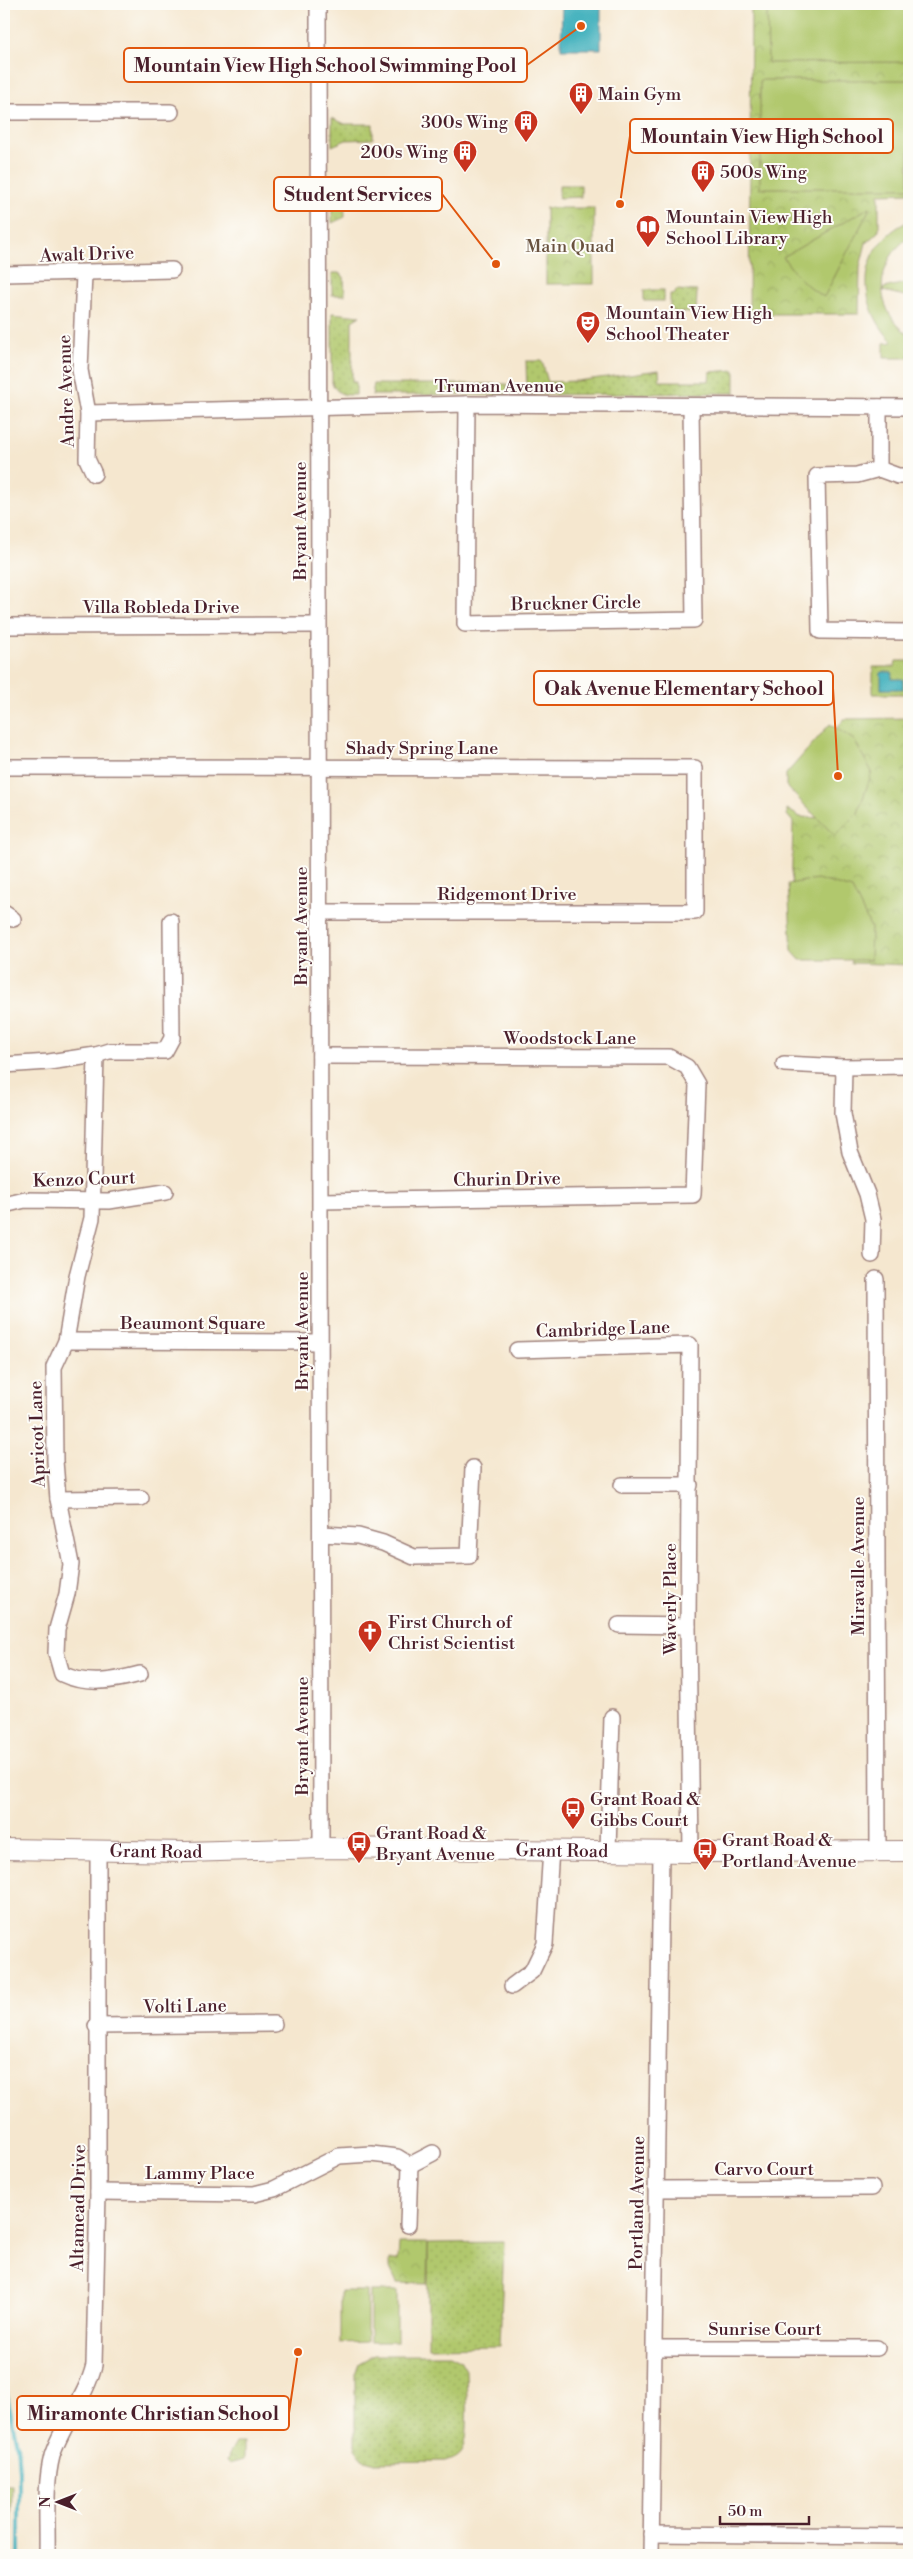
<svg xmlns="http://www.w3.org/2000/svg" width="913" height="2559" font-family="'Libre Bodoni',serif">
<defs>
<pattern id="grass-dots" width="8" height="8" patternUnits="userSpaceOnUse" patternTransform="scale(1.25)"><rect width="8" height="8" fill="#b1c86d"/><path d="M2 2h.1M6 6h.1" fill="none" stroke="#9aab5f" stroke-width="1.8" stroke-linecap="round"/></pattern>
<pattern id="park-crowns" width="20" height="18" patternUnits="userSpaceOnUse" patternTransform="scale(1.25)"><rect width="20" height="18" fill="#b1c86d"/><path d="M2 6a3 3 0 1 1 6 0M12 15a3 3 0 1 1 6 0" fill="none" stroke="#9aab5f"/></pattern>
</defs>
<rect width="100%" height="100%" fill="#fdfcf7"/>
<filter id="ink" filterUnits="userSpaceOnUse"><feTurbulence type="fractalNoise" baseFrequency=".02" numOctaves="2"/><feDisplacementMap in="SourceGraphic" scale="10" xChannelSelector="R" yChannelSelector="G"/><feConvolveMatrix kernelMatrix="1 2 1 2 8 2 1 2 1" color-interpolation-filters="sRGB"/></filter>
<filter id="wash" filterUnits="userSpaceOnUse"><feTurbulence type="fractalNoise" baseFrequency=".0096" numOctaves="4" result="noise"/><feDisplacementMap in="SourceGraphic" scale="20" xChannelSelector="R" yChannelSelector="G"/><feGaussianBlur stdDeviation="1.12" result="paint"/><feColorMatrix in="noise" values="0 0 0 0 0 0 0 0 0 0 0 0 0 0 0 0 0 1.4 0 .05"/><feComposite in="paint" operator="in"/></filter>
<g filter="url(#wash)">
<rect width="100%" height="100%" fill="#f5e7cf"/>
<!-- grass -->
<g fill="url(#grass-dots)" stroke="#7e744c">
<polygon points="332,118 345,124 373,124 373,139 346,140 332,146"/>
<polygon points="332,184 344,186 345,217 332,223"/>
<polygon points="559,185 581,185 581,197 559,198"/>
<polygon points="332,273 339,273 344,277 345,295 332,295"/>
<rect x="644" y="290" width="20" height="11"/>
<polygon points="676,290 697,291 696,313 674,312 674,310 670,310 670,294 675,294"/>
<path d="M332,313L360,316L352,321V382H356V395C343,395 338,395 332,383Z"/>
<polygon points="526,361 542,361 548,382 577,381 659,370 660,381 709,381 710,372 735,370 735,393 527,395"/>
<polygon points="374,384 507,384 507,395 372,395"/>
<polygon points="504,2242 500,2346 428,2347 428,2243"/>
<path d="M374,2355H450L460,2360L466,2370C466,2389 471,2436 462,2451C458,2457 452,2459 446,2461L372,2462L365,2460L355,2449V2374L359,2363Z"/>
</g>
<!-- park -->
<g fill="url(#park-crowns)" stroke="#7e744c">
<polygon points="751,4 909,4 909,193 879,194 879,231 866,243 860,267 859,314 749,314"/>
<rect x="546" y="208" width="48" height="76"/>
<polygon points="909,718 909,965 851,963 850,958 791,901 793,822 787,815 787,809 800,817 821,818 826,743 844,719"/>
<polygon points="399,2243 428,2243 427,2284 397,2283 390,2268 390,2260 398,2260"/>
<polygon points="236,2443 244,2443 244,2459 228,2463 226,2460"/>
<polygon points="4,2485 12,2485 11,2544 4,2544"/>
</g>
<!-- pitch -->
<g fill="#b1c86d" stroke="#7e744c">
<polygon points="767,4 909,4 909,62 768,63"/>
<rect x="760" y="80" width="149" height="108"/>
<path d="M870,207L872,209L869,210L824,297C806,287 795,274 783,257Z"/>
<path d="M909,221V237C874,263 873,309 909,335V358H884V343L893,342C855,304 857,245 909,221Z"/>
<polygon points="909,282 909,297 883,291 884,288"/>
<polygon points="896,661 909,661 909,694 873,694 873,667 895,667"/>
<polygon points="830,724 854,740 872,772 858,813 835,836 786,786 786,774"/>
<polygon points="817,879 852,889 871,928 870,960 800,960 792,951 788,884"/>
<polygon points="340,2291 367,2291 367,2342 340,2343"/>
<rect x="370" y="2291" width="27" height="51"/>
</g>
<!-- water -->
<g fill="#42b1bd" stroke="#466874">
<polygon points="562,4 601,4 601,49 561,49"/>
<polygon points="881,672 892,672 892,679 903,679 903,689 881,689"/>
</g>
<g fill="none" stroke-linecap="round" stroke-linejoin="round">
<!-- stream -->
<polyline stroke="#42b1bd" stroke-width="4" points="4,2382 17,2445 19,2471 19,2555"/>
</g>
</g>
<g filter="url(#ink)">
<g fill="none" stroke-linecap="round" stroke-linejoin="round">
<defs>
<g id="minor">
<polyline points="318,4 321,1848"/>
<polyline points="4,112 171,112"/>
<polyline points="4,274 172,270"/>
<polyline points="84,274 80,370 88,413 87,459 94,474"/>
<polyline points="467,404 465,624 694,620 691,407"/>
<polyline points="879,407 879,469"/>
<polyline points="88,413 467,404 909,407"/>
<polyline points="909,476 898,476 879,469 857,475 817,476 820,631 909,632"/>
<polyline points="4,626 318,625"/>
<polyline points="4,767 695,768 695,912 320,912"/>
<polyline points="4,913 13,919"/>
<path d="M96,1055L92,1218L77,1276L66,1341L54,1367L55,1461L58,1499L71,1564L67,1594L57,1629L56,1653L62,1674C87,1686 114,1681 140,1674"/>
<polyline points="320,1056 669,1057 687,1067 697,1084 693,1195 321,1201"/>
<polyline points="784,1064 844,1067 909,1066"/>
<polyline points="4,1065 49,1062 96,1055 109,1051 165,1051 172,1038 171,921"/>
<polyline points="844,1067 843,1113 850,1152 867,1194 873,1219 872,1255"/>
<polyline points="4,1205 25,1200 109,1201 165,1192"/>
<polyline points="876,1279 878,1852"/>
<polyline points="66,1341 320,1342"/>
<polyline points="517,1350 690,1345 688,1626 691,1852"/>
<polyline points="622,1485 690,1485"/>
<polyline points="58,1499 141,1498"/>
<polyline points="322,1534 358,1536 383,1543 414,1557 469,1556 473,1468"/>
<polyline points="619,1625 688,1626"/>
<polyline points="608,1850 612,1717"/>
<polyline points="512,1986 532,1971 545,1944 551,1849"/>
<polyline points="96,2026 274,2024"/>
<polyline points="656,2189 872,2188"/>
<polyline points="98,2192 254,2194 274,2189 339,2156 371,2154 397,2157 410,2165 433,2153"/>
<polyline points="408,2225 410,2165"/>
<polyline points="654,2348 877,2348"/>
<polyline points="651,2534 909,2536"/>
<path d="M47,2555C48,2523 44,2487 52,2456C62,2424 86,2398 94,2365L98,2192V1851"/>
<polyline points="651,2555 661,1852"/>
</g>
<g id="major">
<path id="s1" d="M4,1849L186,1852L321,1848L691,1852L909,1851"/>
</g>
</defs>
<!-- minor casing -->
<use href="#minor" stroke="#a0837d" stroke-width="18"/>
<!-- major casing -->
<use href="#major" stroke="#a0837d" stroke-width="22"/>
<!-- minor -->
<use href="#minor" stroke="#fff" stroke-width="15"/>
<!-- major -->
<use href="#major" stroke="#fff" stroke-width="20"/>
</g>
</g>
<!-- icons -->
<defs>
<symbol id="building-pin" viewBox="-11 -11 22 30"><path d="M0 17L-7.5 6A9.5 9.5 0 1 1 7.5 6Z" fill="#c8321e" stroke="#fdfcf7"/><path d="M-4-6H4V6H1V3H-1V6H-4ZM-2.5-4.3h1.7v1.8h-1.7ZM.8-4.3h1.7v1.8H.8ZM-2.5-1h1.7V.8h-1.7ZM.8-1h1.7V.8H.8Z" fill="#fff"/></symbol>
<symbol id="library-pin" viewBox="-11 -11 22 30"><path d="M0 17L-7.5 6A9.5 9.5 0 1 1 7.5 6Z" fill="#c8321e" stroke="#fdfcf7"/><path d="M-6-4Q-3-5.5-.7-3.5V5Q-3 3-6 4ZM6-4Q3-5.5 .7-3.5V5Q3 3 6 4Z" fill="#fff"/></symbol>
<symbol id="theatre-pin" viewBox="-11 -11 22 30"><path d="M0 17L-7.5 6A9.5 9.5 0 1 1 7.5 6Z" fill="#c8321e" stroke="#fdfcf7"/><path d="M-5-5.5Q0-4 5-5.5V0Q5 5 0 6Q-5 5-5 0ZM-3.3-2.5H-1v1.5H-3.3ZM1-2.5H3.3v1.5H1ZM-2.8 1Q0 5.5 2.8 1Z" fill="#fff"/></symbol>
<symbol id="church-pin" viewBox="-11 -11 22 30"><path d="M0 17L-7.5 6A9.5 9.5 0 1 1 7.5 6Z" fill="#c8321e" stroke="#fdfcf7"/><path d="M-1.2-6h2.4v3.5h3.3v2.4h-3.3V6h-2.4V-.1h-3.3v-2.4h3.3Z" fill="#fff"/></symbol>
<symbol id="bus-pin" viewBox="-11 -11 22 30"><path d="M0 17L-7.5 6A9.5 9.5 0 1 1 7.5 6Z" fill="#c8321e" stroke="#fdfcf7"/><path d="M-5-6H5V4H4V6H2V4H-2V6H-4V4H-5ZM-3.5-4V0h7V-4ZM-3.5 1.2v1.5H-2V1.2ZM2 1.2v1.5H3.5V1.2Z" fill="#fff"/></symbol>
</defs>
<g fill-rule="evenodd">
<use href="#building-pin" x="567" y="80" width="28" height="38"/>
<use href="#building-pin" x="512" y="108" width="28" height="38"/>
<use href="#building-pin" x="451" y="138" width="28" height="38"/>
<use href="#building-pin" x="689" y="158" width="28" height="38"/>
<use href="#library-pin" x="634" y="213" width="28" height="38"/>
<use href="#theatre-pin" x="574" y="309" width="28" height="38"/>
<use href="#church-pin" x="356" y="1618" width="28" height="38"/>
<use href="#bus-pin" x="559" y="1795" width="28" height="38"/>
<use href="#bus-pin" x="345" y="1829" width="28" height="38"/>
<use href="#bus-pin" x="691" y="1836" width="28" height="38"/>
</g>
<g text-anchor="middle" stroke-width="4" stroke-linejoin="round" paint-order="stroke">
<!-- poi labels -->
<g font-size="18" fill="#4a1f2b" stroke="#fdfcf7" text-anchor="start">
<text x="598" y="100">Main Gym</text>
<text x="508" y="128" text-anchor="end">300s Wing</text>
<text x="448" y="158" text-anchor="end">200s Wing</text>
<text x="720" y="178">500s Wing</text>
<text x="666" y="223">Mountain View High<tspan x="666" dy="21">School Library</tspan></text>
<text x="606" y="319">Mountain View High<tspan x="606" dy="21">School Theater</tspan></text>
<text x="388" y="1628">First Church of<tspan x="388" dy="21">Christ Scientist</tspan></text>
<text x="590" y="1805">Grant Road &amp;<tspan x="590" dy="21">Gibbs Court</tspan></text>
<text x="376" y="1839">Grant Road &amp;<tspan x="376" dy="21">Bryant Avenue</tspan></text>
<text x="722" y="1846">Grant Road &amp;<tspan x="722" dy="21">Portland Avenue</tspan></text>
</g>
<!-- park labels -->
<g font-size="18" fill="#69523f" stroke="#fdfcf7">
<text x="570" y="252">Main Quad</text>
</g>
<!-- street labels -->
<g font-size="18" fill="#4a1f2b" stroke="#fdfcf7">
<text transform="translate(87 254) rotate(-2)" y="6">Awalt Drive</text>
<text x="499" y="392">Truman Avenue</text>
<text transform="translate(66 391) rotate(-92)" y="6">Andre Avenue</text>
<text transform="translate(300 521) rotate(-90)" y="6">Bryant Avenue</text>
<text transform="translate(576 603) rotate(-1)" y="6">Bruckner Circle</text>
<text x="161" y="613">Villa Robleda Drive</text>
<text x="422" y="754">Shady Spring Lane</text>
<text x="507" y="900">Ridgemont Drive</text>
<text transform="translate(301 926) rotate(-90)" y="6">Bryant Avenue</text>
<text x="570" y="1044">Woodstock Lane</text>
<text transform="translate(84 1179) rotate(-2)" y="6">Kenzo Court</text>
<text transform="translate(507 1179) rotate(-1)" y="6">Churin Drive</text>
<text x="193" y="1329">Beaumont Square</text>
<text transform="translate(603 1329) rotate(-2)" y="6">Cambridge Lane</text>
<text transform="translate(302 1331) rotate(-90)" y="6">Bryant Avenue</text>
<text transform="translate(37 1434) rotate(-92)" y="6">Apricot Lane</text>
<text transform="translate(858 1566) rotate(-90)" y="6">Miravalle Avenue</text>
<text transform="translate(670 1599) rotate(-90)" y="6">Waverly Place</text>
<text transform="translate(302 1736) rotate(-90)" y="6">Bryant Avenue</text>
<text dy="6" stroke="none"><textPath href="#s1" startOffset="558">Grant Road</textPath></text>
<text dy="6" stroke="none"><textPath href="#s1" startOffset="152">Grant Road</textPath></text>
<text transform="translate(185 2006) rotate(-1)" y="6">Volti Lane</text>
<text x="764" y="2175">Carvo Court</text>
<text x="200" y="2179">Lammy Place</text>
<text transform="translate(637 2203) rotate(-89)" y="6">Portland Avenue</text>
<text transform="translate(78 2208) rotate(-89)" y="6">Altamead Drive</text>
<text x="765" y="2335">Sunrise Court</text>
</g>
</g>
<!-- callouts -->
<path fill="none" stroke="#e0560e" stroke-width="2" d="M581 26L527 65M620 204L630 136M496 264L442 194M838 776L833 688M298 2352L289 2413"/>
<g fill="#e0560e" stroke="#fdfcf7" stroke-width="2">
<circle cx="581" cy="26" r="5"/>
<circle cx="620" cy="204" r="5"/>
<circle cx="496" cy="264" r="5"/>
<circle cx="838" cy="776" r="5"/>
<circle cx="298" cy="2352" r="5"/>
</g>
<g fill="#fdfcf7" stroke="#e0560e" stroke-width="2">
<rect x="124" y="48" width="403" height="34" rx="5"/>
<rect x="630" y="119" width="263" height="34" rx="5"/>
<rect x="274" y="177" width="168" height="34" rx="5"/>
<rect x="534" y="671" width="299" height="34" rx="5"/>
<rect x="17" y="2396" width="272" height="34" rx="5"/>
</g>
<g font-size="19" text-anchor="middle" font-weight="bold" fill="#4a1f2b">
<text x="325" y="72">Mountain View High School Swimming Pool</text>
<text x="762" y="143">Mountain View High School</text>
<text x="358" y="201">Student Services</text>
<text x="684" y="695">Oak Avenue Elementary School</text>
<text x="153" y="2420">Miramonte Christian School</text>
</g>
<!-- margin -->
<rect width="913" height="2559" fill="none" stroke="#fdfcf7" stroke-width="20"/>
<!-- north arrow -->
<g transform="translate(58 2502) rotate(270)" stroke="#fdfcf7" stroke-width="4" paint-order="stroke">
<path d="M0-4L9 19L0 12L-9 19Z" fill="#4a1f2b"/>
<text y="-8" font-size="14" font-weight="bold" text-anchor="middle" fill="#4a1f2b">N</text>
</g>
<!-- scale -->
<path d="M720 2516v8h89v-8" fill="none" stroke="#4a1f2b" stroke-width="2.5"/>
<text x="728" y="2516" font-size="15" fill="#4a1f2b" stroke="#fdfcf7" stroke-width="4" paint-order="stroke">50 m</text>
</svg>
